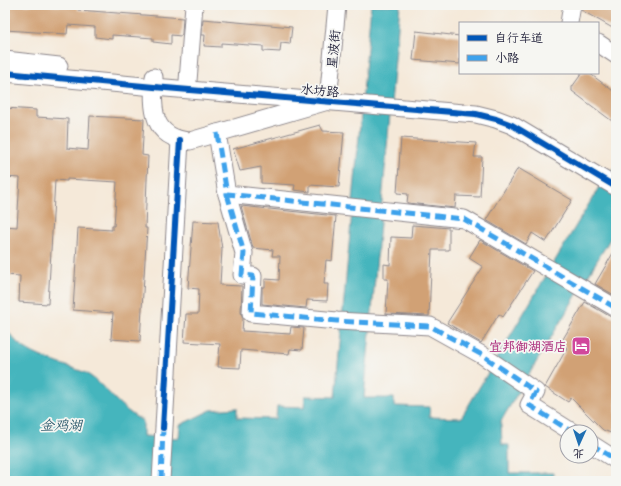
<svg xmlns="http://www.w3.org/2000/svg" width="621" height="486" font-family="'Architects Daughter','LXGW WenKai TC',sans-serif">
<rect width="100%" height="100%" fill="#f6f6f2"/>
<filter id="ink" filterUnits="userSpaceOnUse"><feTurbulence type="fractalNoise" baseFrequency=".025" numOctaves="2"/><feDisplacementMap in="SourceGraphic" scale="8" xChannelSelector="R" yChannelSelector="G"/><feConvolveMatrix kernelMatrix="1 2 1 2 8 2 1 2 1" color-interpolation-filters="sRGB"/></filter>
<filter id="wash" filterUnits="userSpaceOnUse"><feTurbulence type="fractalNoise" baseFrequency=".012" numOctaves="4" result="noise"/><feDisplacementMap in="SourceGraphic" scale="16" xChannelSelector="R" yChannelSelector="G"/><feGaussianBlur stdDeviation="0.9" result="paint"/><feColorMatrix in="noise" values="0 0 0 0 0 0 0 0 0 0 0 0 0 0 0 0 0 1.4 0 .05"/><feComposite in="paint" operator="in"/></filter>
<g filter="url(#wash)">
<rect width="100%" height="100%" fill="#f5e9d9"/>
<!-- water -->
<path fill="#45b5bd" stroke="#346c7c" d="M371,5H400L364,398H394V406L430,407L429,417L461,418L599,187L616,167V229L501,421L502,445H509V473H553V481H5V328C9,333 13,338 18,343C33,357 66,365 86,373C109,388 118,408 143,421V436L179,438L180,425L211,410L237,408V418L276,419L277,406L304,407L305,396L335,397Z"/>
<g id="blocks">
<!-- building -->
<g fill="#d1a174">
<polygon points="5,5 44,5 78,7 78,10 183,18 182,34 181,36 171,35 171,44 153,42 153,38 112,35 112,39 95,37 95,27 68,25 67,34 5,30"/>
<polygon points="582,5 616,5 616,30 581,10"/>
<polygon points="203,19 292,27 290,44 281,43 280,52 263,51 263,46 221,43 221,47 204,46 205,35 202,35"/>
<polygon points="416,31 460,36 460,64 413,60"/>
<polygon points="582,73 589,73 616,93 616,124 572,91 572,87"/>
<polygon points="5,108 36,110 36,117 68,119 67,148 88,150 90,116 144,119 142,155 148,156 145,228 147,228 140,341 111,339 113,313 73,310 78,228 112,230 112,226 114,226 117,182 67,179 67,181 55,180 48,304 19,302 20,276 5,275 5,226 17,227 20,178 5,177"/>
<polygon points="320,125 323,131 344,132 339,187 310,185 310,192 294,190 295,185 261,183 261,167 240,171 233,149"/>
<polygon points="401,138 476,143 474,157 482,157 480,197 456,196 455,208 407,203 408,194 397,193"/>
<polygon points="518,168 572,200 546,242 532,233 526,244 486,220"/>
<polygon points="241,206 336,216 332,261 326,260 324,284 328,284 327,301 307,300 306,308 262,304 262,287 265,287 265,279 279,280 280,256 272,256 273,250 253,248"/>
<polygon points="193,221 218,222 222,249 220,285 242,286 241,312 243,319 242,331 290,334 291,327 304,328 302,350 290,349 289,354 241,350 240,368 218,367 220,344 184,342 186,314 198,314 199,289 188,288"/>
<polygon points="412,225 449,228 449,250 432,250 429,316 386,314 388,279 384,279 384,264 390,265 391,237 411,238"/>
<polygon points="480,240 533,271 503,317 499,314 481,343 447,323 483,267 469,258"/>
<polygon points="616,248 616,296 595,284"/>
<polygon points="585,302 611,317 616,318 616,428 611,433 603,430 571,398 568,402 545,387 567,348 560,344"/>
</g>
</g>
</g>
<g filter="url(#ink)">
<use href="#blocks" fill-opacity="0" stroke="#8c868a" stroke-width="1"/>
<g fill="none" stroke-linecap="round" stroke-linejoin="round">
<defs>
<g id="minor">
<polyline points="569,23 572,5"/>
<polyline points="598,43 616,55"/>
<polyline points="5,60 59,66"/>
<polyline points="5,73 154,87 476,114 496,119 512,125 616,187"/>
<path d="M154,77C152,108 151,138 190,141L328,101L337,5"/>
<polyline points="188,81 194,5"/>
<polyline points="217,133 227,194 464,219 616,308"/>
<polyline points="227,194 244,253 242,275 253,276 251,313 337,321 430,326 482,355 536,392 529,405 572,432"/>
<polyline points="591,444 616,460"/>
<polyline points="161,481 180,140"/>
</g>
</defs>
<!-- minor casing -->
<use href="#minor" stroke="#8c868a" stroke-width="19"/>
<!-- minor -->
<use href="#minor" stroke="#fff" stroke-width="17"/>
<!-- quiet -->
<g stroke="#3ea2ec" stroke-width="5" stroke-dasharray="10 5" stroke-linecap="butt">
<polyline points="217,133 227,194 464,219 616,308"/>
<polyline points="227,194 244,253 242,275 253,276 251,313 337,321 430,326 482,355 536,392 529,405 572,432"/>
<polyline points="591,444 616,460"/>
<polyline points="161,481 163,428"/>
</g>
<defs>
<g id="cycleway">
<polyline points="5,73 154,87 476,114 496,119 512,125 616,187"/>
<polyline points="163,428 180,140"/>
</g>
</defs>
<!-- cycleway casing -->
<use href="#cycleway" stroke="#f6f6f2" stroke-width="8"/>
<!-- cycleway -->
<use href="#cycleway" stroke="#0057b8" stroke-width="6"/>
</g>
</g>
<!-- icons -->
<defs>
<symbol id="hotel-square" viewBox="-11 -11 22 22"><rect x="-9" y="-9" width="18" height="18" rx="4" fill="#d1479c" stroke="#f6f6f2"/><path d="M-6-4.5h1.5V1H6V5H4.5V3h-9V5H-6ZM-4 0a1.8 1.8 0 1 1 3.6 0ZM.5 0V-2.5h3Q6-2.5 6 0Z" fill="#fff"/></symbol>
</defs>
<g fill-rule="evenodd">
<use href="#hotel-square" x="570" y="335" width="22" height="22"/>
</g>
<g text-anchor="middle" stroke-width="3.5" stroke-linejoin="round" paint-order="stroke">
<!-- street labels -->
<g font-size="13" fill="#22223b" stroke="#f6f6f2">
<text transform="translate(333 49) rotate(-85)" y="5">星波街</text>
<text transform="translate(320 90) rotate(5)" y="5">水坊路</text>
</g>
<!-- hotel labels -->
<g font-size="13" font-weight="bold" fill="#b23c85" stroke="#f6f6f2" text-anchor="end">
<text x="567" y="351">宜邦御湖酒店</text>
</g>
<!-- water labels -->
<g font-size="14" font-style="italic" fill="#305d6f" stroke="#f6f6f2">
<text x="61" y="430">金鸡湖</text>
</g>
</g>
<!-- margin -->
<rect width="621" height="486" fill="none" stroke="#f6f6f2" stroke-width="20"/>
<!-- legend -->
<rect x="459" y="22" width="140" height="52" fill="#f6f6f2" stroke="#a1a1a9"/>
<rect x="467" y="35" width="20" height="6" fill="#0057b8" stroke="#a1a1a9"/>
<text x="495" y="42" font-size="12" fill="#22223b">自行车道</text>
<rect x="467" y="55" width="20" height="6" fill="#3ea2ec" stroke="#a1a1a9"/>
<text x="495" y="62" font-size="12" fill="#22223b">小路</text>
<!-- north arrow -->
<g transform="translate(579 444) rotate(183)"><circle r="19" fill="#f6f6f2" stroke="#a1a1a9"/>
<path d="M0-3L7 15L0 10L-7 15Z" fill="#1f6fb2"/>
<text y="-6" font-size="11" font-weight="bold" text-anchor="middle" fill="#22223b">北</text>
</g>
</svg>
